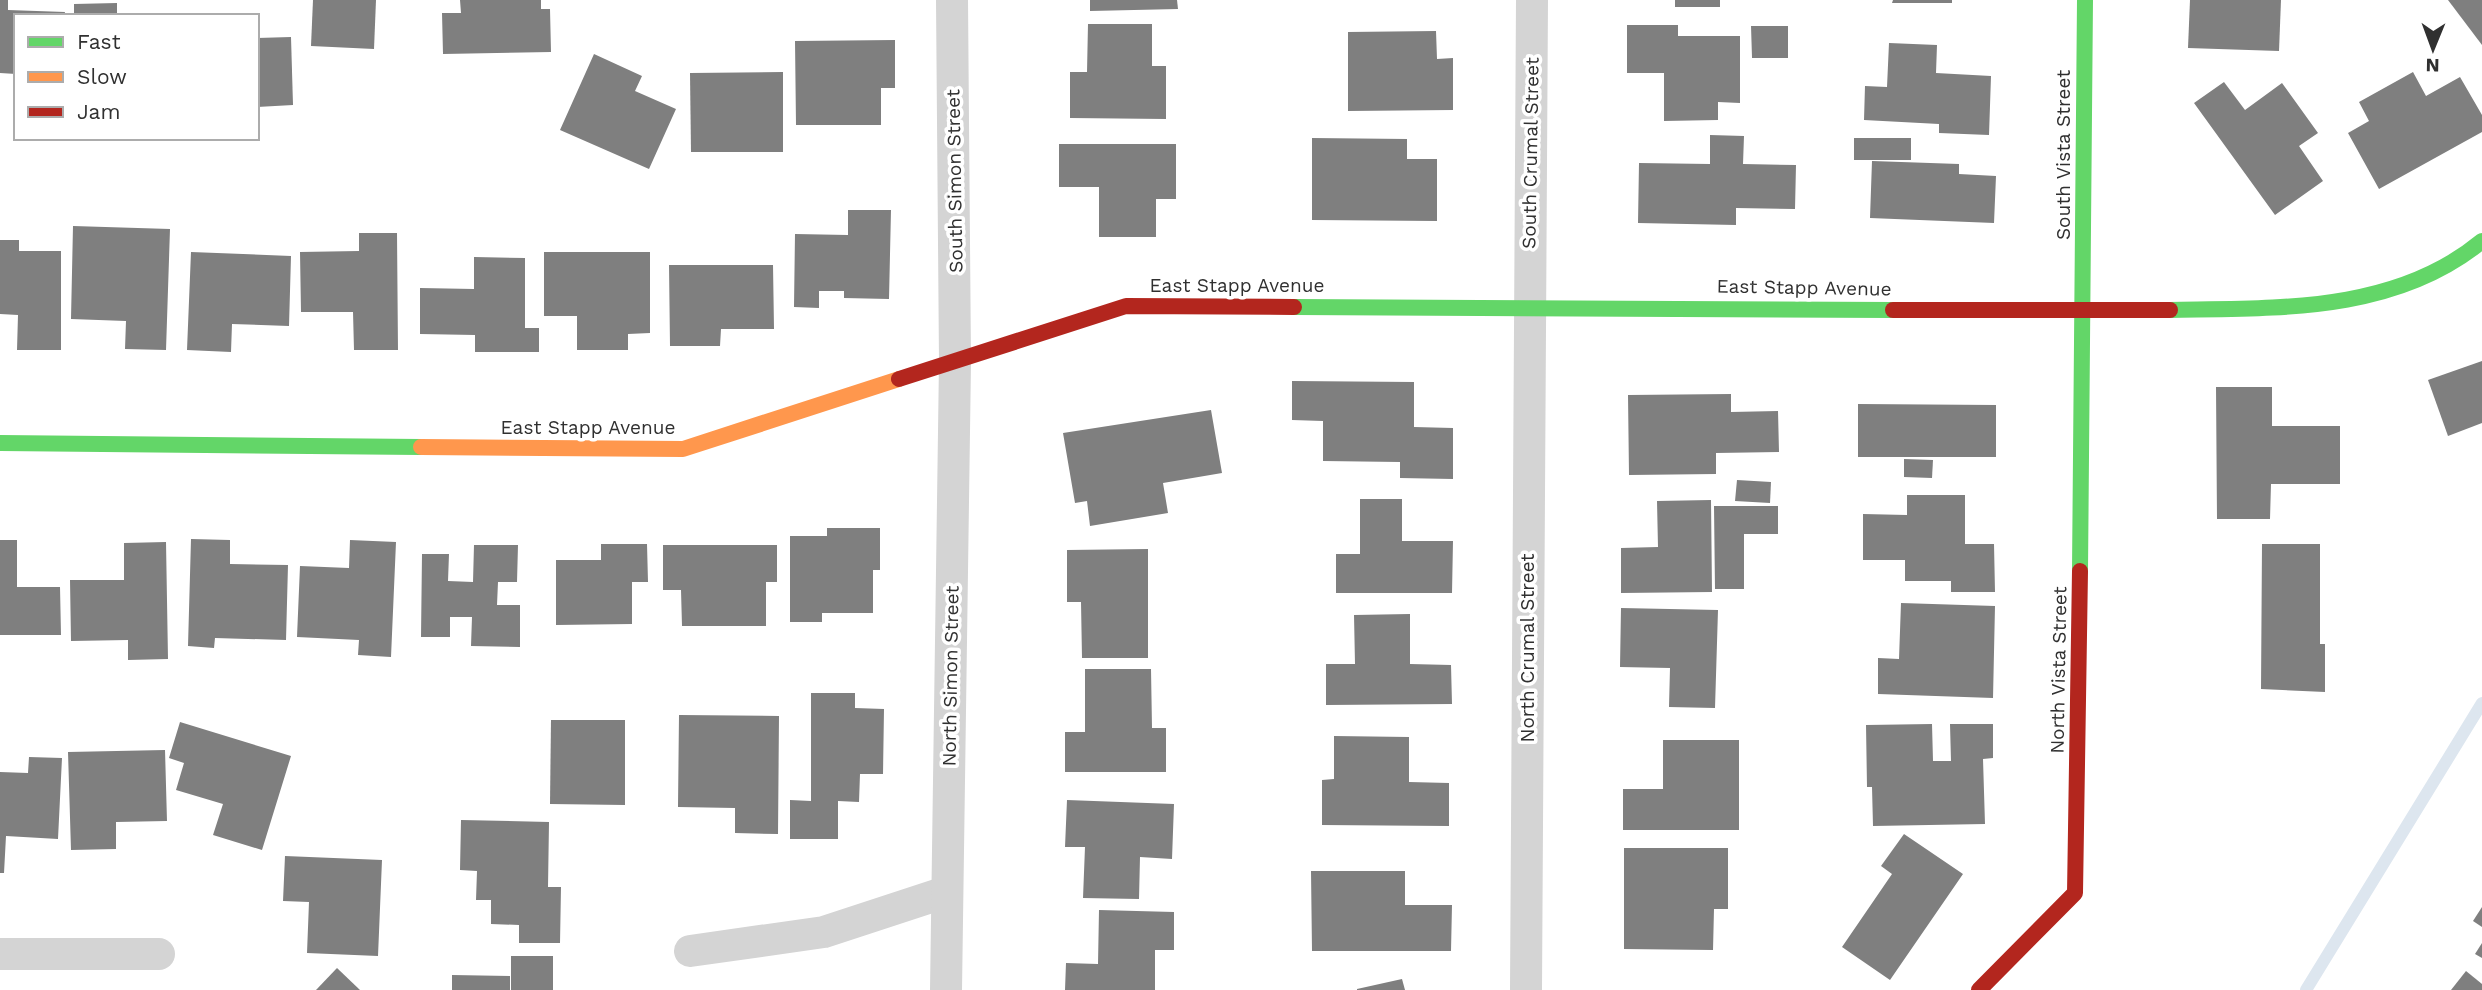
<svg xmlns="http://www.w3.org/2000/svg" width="2482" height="990" font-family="'Work Sans',sans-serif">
<rect width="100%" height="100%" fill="#fff"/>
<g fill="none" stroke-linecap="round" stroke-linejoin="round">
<!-- stream -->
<polyline stroke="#dde6ef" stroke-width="12" points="2306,990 2482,703"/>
</g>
<!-- building -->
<g fill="#7f7f7f">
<polygon points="0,0 8,0 8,10 65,12 64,16 16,16 16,74 0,73"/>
<polygon points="313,0 376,0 374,49 311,46"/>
<polygon points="460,0 541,0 541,9 550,9 551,52 443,54 442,13 461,13"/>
<polygon points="1090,0 1177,0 1178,9 1090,11"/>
<rect x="1675" y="0" width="45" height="7"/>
<polygon points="1893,0 1952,0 1952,3 1892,3"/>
<polygon points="2190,0 2281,0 2279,51 2188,48"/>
<polygon points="2448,0 2482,0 2482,45"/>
<polygon points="117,3 117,16 74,16 74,4"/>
<polygon points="1088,24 1152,24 1152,66 1166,66 1166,119 1070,118 1070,72 1087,72"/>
<polygon points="1627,25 1678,25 1678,36 1740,36 1740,103 1718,102 1718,120 1664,121 1664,73 1627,73"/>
<polygon points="1751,26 1788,26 1788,58 1752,58"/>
<polygon points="1436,31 1437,59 1453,58 1453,110 1348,111 1348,32"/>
<polygon points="291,37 293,105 257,107 257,38"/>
<polygon points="895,40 895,88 881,88 881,125 796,125 795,41"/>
<polygon points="1889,43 1937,45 1936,73 1991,76 1989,135 1939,133 1939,124 1864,120 1865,86 1887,87"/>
<polygon points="594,54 642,76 635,91 676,109 649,169 560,130"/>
<polygon points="783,72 783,152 691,152 690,73"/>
<polygon points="2413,72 2426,96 2460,77 2482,115 2482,132 2379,189 2348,133 2369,121 2359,102"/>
<polygon points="2224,82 2245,110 2282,83 2318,133 2299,146 2323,181 2275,215 2194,103"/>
<polygon points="1710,135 1744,136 1743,164 1796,165 1795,209 1736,208 1736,225 1638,223 1639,163 1710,164"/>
<polygon points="1312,138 1407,139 1407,159 1437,159 1437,221 1312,220"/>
<rect x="1854" y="138" width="57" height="22"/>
<polygon points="1059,144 1176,144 1176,199 1156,199 1156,237 1099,237 1099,187 1059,187"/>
<polygon points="1872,161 1959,164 1959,174 1996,176 1994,223 1870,218"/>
<polygon points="848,210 891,210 889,299 844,298 844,291 819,291 819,308 794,307 795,234 848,235"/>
<polygon points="73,226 170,229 166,350 125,349 126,321 71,319"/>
<polygon points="359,233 397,233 398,350 354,350 353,312 301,312 300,252 359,251"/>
<polygon points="0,240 19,240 19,251 61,251 61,350 17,350 18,315 0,314"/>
<polygon points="191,252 291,256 289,326 232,324 231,352 187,350"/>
<polygon points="544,252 650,252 650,333 628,334 628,350 577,350 577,316 544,316"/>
<polygon points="474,257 525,258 525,328 539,328 539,352 475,352 475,335 420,334 420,288 474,289"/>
<polygon points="669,265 773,265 774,329 721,329 720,346 670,346"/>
<polygon points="2482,361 2482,423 2448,436 2428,380"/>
<polygon points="1292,381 1414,382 1414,427 1453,428 1453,479 1400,478 1400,462 1323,461 1323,421 1292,420"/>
<polygon points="2216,387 2272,387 2272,426 2340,426 2340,484 2271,484 2270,519 2217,519"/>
<polygon points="1731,394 1731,412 1778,411 1779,452 1716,453 1716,474 1629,475 1628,395"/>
<polygon points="1858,404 1996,405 1996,457 1858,457"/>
<polygon points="1211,410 1222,473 1163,483 1168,513 1090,526 1087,501 1075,503 1063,433"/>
<polygon points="1904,459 1933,460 1932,478 1904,477"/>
<polygon points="1737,480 1771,482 1770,503 1735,501"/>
<polygon points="1907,495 1965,495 1965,544 1994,544 1995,592 1951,592 1951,581 1905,581 1905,560 1863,560 1863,514 1907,515"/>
<polygon points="1360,499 1402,499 1402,541 1453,541 1452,593 1336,593 1336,554 1360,554"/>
<polygon points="1711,500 1712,592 1621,593 1621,548 1658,547 1657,501"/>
<polygon points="1714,506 1778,506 1778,534 1744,534 1744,589 1715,589"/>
<polygon points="827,528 880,528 880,570 873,570 873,613 822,613 822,622 790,622 790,536 827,536"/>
<polygon points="191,539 230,540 230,564 288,565 286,640 215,638 214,648 188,646"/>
<polygon points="0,540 17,540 17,587 60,587 61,635 0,635"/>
<polygon points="350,540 396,542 391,657 358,655 359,640 297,637 300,566 349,568"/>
<polygon points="166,542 168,659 128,660 128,640 71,641 70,580 124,580 124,543"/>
<polygon points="601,544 647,544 648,582 632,582 632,624 556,625 556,560 601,560"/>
<polygon points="2262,544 2320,544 2320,644 2325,644 2325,692 2261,689"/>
<polygon points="474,545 518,545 517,582 498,582 497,605 520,605 520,647 471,646 472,617 450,617 450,637 421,637 422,554 449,554 448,581 473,582"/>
<polygon points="663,545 777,545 777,582 766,582 766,626 682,626 681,590 663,590"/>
<polygon points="1148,549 1148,658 1082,658 1081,602 1067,602 1067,550"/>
<polygon points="1901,603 1995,606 1993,698 1878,694 1878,658 1899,659"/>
<polygon points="1621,608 1718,610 1715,708 1669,707 1670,668 1620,667"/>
<polygon points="1410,614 1410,664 1451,665 1452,704 1326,705 1326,664 1355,664 1354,615"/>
<polygon points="1085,669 1151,669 1152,728 1166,728 1166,772 1065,772 1065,732 1085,732"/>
<polygon points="811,693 855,693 855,708 884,709 883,774 860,774 859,802 838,801 838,839 790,839 790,800 811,801"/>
<polygon points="679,715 779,716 778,834 735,833 735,808 678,807"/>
<polygon points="551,720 625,720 625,805 550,804"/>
<polygon points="180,722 291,756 262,850 213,835 223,804 176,790 184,763 169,758"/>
<polygon points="1932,724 1933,761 1951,761 1950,724 1993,724 1993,758 1983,759 1985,824 1873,826 1872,787 1867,787 1866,725"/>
<polygon points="1334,736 1409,737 1409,782 1449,783 1449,826 1322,825 1322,780 1334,779"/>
<polygon points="1663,740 1739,740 1739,830 1623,830 1623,789 1663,789"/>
<polygon points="165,750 167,821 116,822 116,849 71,850 68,752"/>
<polygon points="29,757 62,758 58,839 6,836 4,873 0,873 0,772 28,773"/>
<polygon points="1067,800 1174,804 1172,859 1140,857 1139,899 1083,898 1085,847 1065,847"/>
<polygon points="461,820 549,822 548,887 561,887 560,943 519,943 519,925 491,924 491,900 476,900 477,871 460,870"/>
<polygon points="1904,834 1963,874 1890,980 1842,947 1892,874 1881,866"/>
<polygon points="1624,848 1728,848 1728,909 1714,909 1713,950 1624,949"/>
<polygon points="285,856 382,860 378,956 307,953 309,902 283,901"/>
<polygon points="1311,871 1405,871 1405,905 1452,905 1451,951 1312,951"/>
<polygon points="2482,907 2482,927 2473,921"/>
<polygon points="1099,910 1174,912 1174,950 1155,950 1155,990 1065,990 1066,963 1098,964"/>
<polygon points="2482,943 2482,958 2475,954"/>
<rect x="511" y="956" width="42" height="34"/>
<polygon points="337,968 360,990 316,990"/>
<polygon points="2466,971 2482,984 2482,990 2451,990"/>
<polygon points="452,975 510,976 510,990 452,990"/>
<polygon points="1402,979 1405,990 1357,990 1357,989"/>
</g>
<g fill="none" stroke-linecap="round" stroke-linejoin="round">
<!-- street -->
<g stroke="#d4d4d4" stroke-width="32">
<polyline points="690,951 824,932 946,892"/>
<polyline points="0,954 159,954"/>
<polyline points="946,990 955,362 952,0"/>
<polyline points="1526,990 1532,0"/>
</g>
<!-- fast -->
<g stroke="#63d668" stroke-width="16">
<polyline points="1294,307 1893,310"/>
<path d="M2170,310C2277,308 2395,313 2482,241"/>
<polyline points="0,443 421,447"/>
<polyline points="2080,571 2085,0"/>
</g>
<!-- slow -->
<polyline stroke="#ff974d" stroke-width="16" points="421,447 683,449 899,379"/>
<!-- jam -->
<g stroke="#b3261e" stroke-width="16">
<polyline points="1893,310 2170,310"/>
<polyline points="899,379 1126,306 1294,307"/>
<polyline points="1979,990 2075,893 2080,571"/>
</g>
</g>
<g text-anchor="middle" stroke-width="7" stroke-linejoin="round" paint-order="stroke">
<!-- street labels -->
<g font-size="19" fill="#303030" stroke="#fff">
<text transform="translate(1530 153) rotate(-89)" y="7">South Crumal Street</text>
<text transform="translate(2063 155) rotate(-90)" y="7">South Vista Street</text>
<text transform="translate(954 181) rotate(-91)" y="7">South Simon Street</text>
<text x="1237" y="292">East Stapp Avenue</text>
<text transform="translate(1804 287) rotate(1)" y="7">East Stapp Avenue</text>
<text x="588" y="434">East Stapp Avenue</text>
<text transform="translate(1527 648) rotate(-90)" y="7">North Crumal Street</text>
<text transform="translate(2058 670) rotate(-89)" y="7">North Vista Street</text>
<text transform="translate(950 676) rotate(-89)" y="7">North Simon Street</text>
</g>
</g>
<!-- legend -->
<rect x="14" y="14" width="245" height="126" fill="#ffffff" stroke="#acacac" stroke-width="2"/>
<rect x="28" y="37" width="35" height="10" fill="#63d668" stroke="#acacac" stroke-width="2"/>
<text x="77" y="49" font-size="21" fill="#303030">Fast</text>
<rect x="28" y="72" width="35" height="10" fill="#ff974d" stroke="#acacac" stroke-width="2"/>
<text x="77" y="84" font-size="21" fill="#303030">Slow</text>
<rect x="28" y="107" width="35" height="10" fill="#b3261e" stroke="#acacac" stroke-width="2"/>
<text x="77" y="119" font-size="21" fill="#303030">Jam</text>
<!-- north arrow -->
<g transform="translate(2433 49) rotate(181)" stroke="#ffffff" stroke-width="5" paint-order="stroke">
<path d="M0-5L12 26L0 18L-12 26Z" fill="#303030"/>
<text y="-10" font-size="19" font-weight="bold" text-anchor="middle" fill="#303030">N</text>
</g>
</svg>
